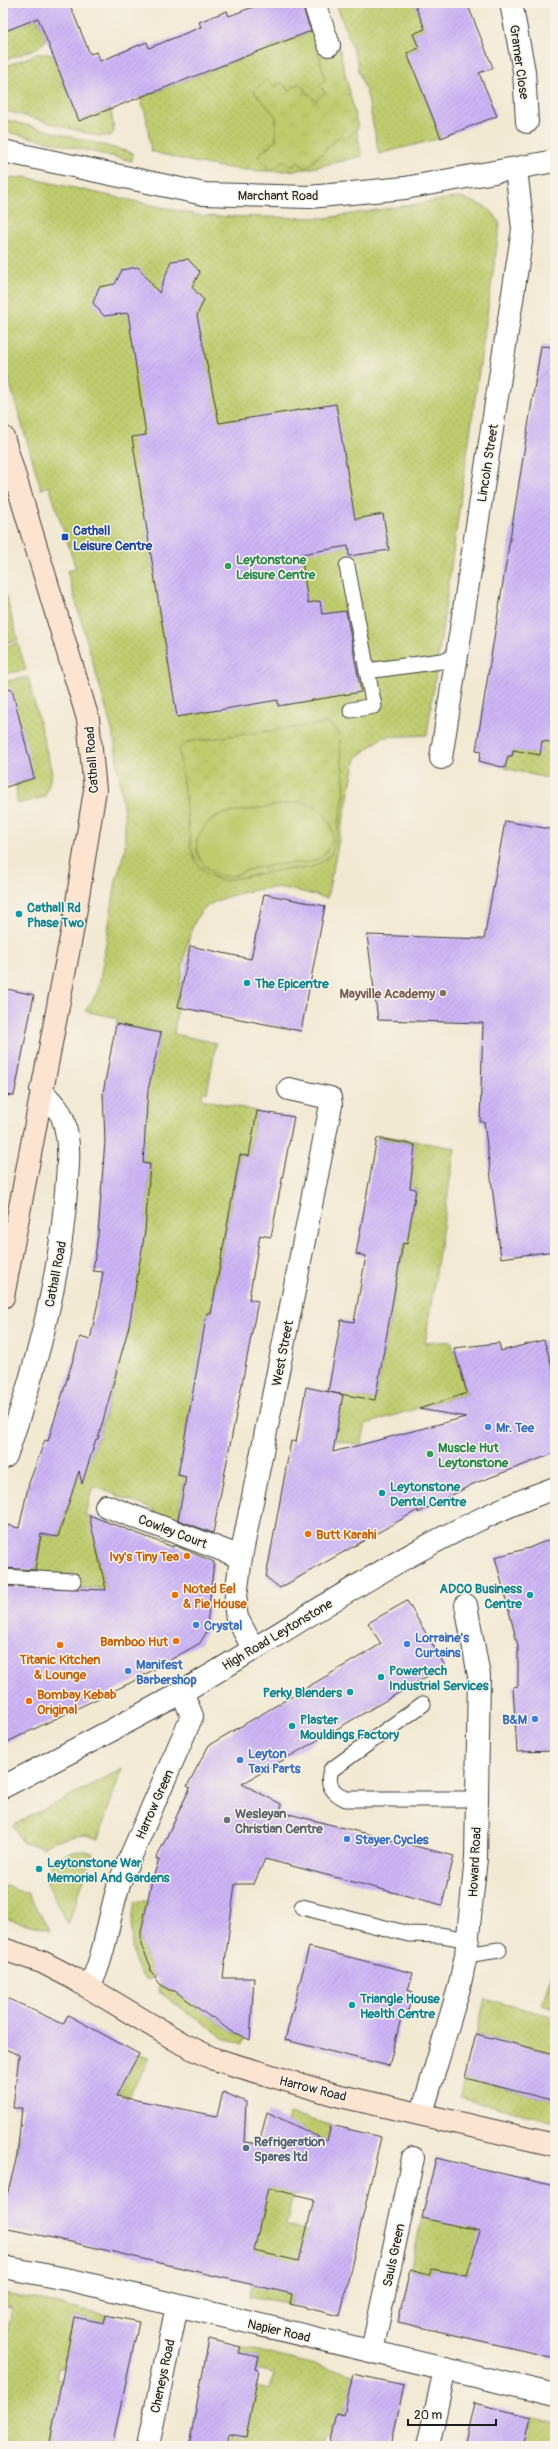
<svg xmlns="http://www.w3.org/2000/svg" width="558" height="2449" font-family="Pangolin,sans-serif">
<defs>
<pattern id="grass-dots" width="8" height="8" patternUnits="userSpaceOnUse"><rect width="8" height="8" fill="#bfcc6e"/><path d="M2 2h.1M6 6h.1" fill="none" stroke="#a4af5f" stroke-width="1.8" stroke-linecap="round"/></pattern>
<pattern id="park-crowns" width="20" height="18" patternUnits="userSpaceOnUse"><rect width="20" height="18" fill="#bfcc6e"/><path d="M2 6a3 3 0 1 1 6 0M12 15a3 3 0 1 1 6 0" fill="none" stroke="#a4af5f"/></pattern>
<pattern id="building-hatch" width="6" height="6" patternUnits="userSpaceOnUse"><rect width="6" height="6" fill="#ceb5f7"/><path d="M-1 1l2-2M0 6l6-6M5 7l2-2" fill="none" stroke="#b09bd3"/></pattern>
</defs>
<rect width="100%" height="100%" fill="#f7f3e8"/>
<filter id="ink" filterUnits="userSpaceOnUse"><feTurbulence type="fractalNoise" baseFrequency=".025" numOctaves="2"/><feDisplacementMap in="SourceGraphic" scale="8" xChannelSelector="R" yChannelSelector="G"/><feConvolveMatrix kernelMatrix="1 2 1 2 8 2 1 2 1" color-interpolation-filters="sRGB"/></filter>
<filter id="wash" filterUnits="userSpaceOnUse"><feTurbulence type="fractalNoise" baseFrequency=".012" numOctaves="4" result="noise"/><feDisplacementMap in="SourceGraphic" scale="16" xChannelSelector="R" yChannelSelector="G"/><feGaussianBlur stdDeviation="0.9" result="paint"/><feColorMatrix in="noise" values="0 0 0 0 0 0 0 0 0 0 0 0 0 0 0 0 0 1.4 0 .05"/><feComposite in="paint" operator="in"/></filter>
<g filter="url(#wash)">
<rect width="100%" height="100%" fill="#f2e9d3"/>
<!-- grass -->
<g fill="url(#grass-dots)" stroke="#6e7445">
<polygon points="336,3 414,3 425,29 413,34 419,48 405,54 410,67 425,62 424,96 441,138 379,154 367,94 357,68 359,67"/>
<polygon points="38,18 47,40 35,49 3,61 3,32"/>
<path d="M312,31L318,49L338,43L362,156C344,160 325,166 306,169C257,176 198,165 151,151L146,115L140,98Z"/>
<polygon points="37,54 53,54 79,121 111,109 114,132 110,136 98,136 3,110 3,67"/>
<polygon points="3,119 133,153 132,161 3,131"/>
<path d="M24,177L202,216L326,218L460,197L484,206L494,214L500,224L427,735L383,737L356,758L327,898C312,895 295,889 279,888C260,887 211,897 200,913C183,935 178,1005 174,1034L216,1043L207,1093L203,1092L201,1099L257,1111L249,1156L240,1155L210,1314H207L178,1475L185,1477L178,1519L213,1533L157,1517L153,1509L93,1486L85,1515L99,1519L96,1546L105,1585L141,1579L106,1619L99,1588H79L77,1575L34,1574L42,1534L58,1537L83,1457L90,1459L96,1439H98C125,1348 143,1261 150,1164L143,1163L147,1092L161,1033L116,1024L117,1018L85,1011L98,992L116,881L125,849V821L114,737L67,571L76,569L49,486L41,489L3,360V179Z"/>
<polygon points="3,585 18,640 8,643 3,626"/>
<polygon points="18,643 26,670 3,674 3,647"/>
<polygon points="28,677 52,773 45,797 17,804 16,784 34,778 16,730 3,682"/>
<polygon points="542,741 555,743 555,780 505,768 508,756 512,756 513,750 540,754"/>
<polygon points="378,1135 455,1148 425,1343 451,1341 467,1393 366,1424 361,1445 303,1434 336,1435 343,1394 375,1400 404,1243 410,1224 417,1189 410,1188 415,1145 377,1138"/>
<polygon points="122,1769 98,1839 86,1835 76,1836 54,1841 42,1847 23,1843 13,1825"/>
<polygon points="84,1851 93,1853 68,1925 46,1881 50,1870 50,1860 73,1852"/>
<polygon points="8,1885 18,1891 27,1892 50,1930 3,1918 3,1887"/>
<path d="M138,1901H148L141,1932V1945L154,1977L148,1980C126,1965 131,1924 135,1902Z"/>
<polygon points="555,1971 555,2009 542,2005 552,1972"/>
<polygon points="160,1984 169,1990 173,1989 210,2017 214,2018 230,2031 242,2036 246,2034 242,2045 223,2037 159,1992 158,1988"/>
<polygon points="485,1999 555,2017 555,2054 476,2034"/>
<polygon points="139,2054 150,2057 128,2098 120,2094 77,2094"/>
<polygon points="465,2078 555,2101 555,2122 460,2098"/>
<polygon points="289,2114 331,2125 314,2198 293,2194 286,2226 308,2231 290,2304 250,2296 258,2252 17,2153 19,2133 41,2136 273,2189"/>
<polygon points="476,2202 470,2229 481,2232 482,2274 468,2271 467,2275 455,2272 450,2297 441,2271 431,2269 429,2275 410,2270 422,2218"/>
<polygon points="3,2294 43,2300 106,2315 104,2323 74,2317 96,2361 66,2355 63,2368 58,2367 56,2379 90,2387 57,2406 49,2445 3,2446 3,2333 7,2333 12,2308 3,2306"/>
<polygon points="241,2347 353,2374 350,2389 367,2393 364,2407 346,2404 344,2415 336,2413 356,2445 324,2438 322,2446 229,2446 232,2434 246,2436 252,2386 270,2390 274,2373 256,2369 259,2357 239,2353"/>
<polygon points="531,2417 555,2423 555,2446 527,2446 528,2443 502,2437 505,2424 528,2429"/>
</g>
<!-- park -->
<g fill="url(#park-crowns)" stroke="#6e7445">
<polygon points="338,43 358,128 345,140 341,135 305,169 298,161 291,167 284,160 271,171 258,156 276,140 276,117 254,91 267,79 275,87 281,82 289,91 299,83 315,101 325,92 319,85 325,80 318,49"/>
<polygon points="328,723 339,733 345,792 335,843 331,854 322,862 309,868 286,869 221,881 204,872 196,862 191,848 179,750 187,742"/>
</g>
<!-- pitch -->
<path fill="#bfcc6e" stroke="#6e7445" d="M299,802C330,806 347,842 317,859C309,864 301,863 293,863C278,864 262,866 248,870C242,872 236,875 231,876C221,878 210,872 204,864C187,845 202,822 222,814Z"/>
<g id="blocks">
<!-- building -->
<g fill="url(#building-hatch)" fill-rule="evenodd">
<polygon points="3,3 72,3 70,5 90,54 97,52 100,61 147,42 149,48 201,27 199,22 227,11 229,16 264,3 301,3 311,31 79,121 38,18 3,32"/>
<polygon points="414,3 467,3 493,68 479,73 497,116 441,138 407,53 419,48 413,34 425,29"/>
<polygon points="188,259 200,272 192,287 204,300 197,315 219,423 336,404 355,519 383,514 389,550 349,556 348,546 301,554 308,603 320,601 322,614 346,611 361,692 278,706 278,700 177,717 132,437 146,435 128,313 104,316 93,303 99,287 115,284 122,270 138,267 159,293 171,261"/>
<polygon points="541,346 555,347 555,743 542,741 540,755 513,750 512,756 508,756 505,768 479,761 481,751 476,750"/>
<polygon points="12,689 34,778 3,788 3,690"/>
<polygon points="505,821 555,830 555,1251 501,1258 484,1122 480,1122 483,1023 378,1020 367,935 484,939"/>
<polygon points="264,894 325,906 301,1031 178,1007 190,946 251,959"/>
<polygon points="3,988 34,995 14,1096 3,1095"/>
<polygon points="116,1024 161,1033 148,1090 143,1163 150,1164 145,1231 129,1326 98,1439 96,1439 82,1484 79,1471 58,1537 41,1534 35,1570 3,1568 3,1538 6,1525 19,1528 29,1483 45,1440 48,1441 80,1337 90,1340 97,1307 103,1272 93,1271 98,1235 105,1140 103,1093"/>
<polygon points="257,1111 294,1117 271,1237 260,1235 249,1299 258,1301 213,1533 178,1520 186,1477 178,1475 207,1313 211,1314 240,1155 249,1156"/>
<polygon points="377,1138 415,1145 410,1188 416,1189 407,1244 403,1243 375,1400 328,1392 341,1320 354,1322 366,1256 356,1254"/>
<polygon points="544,1340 555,1377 555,1453 473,1484 418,1513 418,1510 280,1588 266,1577 291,1441 296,1442 306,1387 343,1395 333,1452 466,1417 419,1409 467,1393 454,1348 499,1343 501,1351"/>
<polygon points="89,1515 173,1547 174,1545 214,1562 206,1633 200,1643 130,1683 3,1744 3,1586 106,1590"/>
<polygon points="555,1537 555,1751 517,1752 513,1687 518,1686 518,1646 495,1557 529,1548"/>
<polygon points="407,1601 445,1666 242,1784 281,1804 281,1812 454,1856 442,1905 265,1859 254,1884 235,1884 223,1978 254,1978 250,2040 230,2031 214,2018 210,2017 175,1991 169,1990 160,1984 150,1970 151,1967 141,1945 141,1932 152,1880 159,1860 156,1859 190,1788 187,1786 209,1745 381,1644 368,1623"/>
<polygon points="309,1947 413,1973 408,1990 413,1992 406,2019 401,2018 389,2066 285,2040"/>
<path d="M3,1996L63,2024L68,2015L139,2054L116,2096L217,2116L223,2092L246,2102L244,2142L259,2144L267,2112L327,2141L331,2125L381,2137L340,2316L290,2304L292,2294L58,2239L3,2228V2195H7L17,2156L22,2108H13L19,2055L3,2048ZM268,2188L314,2199L299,2261L254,2251Z"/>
<polygon points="476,2034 555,2054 555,2101 465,2078"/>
<polygon points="436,2158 555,2186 555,2358 398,2322 410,2270 429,2275 431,2269 467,2275 480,2231 422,2218"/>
<polygon points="106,2315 139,2322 112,2446 49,2446 74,2317 104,2323"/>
<polygon points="209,2339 241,2347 239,2353 259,2357 256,2369 259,2370 246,2437 229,2434 227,2446 189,2446"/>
<polygon points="353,2374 404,2385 391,2446 329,2446 336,2413 344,2415"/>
<polygon points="474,2403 531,2417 524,2446 464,2446"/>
</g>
</g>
</g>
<g filter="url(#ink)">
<use href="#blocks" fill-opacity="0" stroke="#3c3b37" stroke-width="1"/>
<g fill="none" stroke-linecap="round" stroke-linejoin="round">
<defs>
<g id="service">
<polyline points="347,566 367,671 456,659"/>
<polyline points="351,710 374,706 367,671"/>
<polyline points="3,1577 73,1581"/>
<path d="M423,1704L331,1770C326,1785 333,1793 346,1799H477"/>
<polyline points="302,1907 409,1934 441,1935 468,1940"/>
<polyline points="466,1955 499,1950"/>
</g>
<g id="minor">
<polyline points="314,3 329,45"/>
<polyline points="511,3 524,71 527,122"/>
<polyline points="3,151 204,194 309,197 405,188 555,161"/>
<polyline points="441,758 523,229 516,169"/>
<path d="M3,1458L6,1456C35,1370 60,1282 66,1191C68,1167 71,1143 63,1119C60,1109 48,1099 41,1090"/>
<polyline points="106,1506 241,1557"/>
<polyline points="253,1648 237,1618 235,1604 241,1557 331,1105 330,1098 289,1089"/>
<polyline points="422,2113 459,1988 466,1955 476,1858 479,1676 466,1605"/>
<polyline points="3,2267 71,2280 555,2395"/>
<polyline points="372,2351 413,2158"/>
<polyline points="148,2446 177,2306"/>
<polyline points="428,2446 445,2369"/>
</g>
<g id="tertiary">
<path d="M3,1787C63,1756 123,1725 182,1692C304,1622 421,1536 555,1488"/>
<path d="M89,1987C106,1955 108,1916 120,1881L192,1716L182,1692"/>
</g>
<g id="secondary">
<polyline points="3,437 88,719 95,790 73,927 3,1297"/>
<polyline points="3,1949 42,1962 71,1977 183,2044 214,2059 336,2095 555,2145"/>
</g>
</defs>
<!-- service casing -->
<use href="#service" stroke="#3c3b37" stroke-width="17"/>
<!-- minor casing -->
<use href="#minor" stroke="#3c3b37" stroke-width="24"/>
<!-- tertiary casing -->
<use href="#tertiary" stroke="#3c3b37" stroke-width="24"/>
<!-- secondary casing -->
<use href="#secondary" stroke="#3c3b37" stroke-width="24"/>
<!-- service -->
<use href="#service" stroke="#fff" stroke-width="15"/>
<!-- minor -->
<use href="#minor" stroke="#fff" stroke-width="22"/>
<!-- tertiary -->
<use href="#tertiary" stroke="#fff" stroke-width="22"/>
<!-- secondary -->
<use href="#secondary" stroke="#fde4d1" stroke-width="22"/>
</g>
</g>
<!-- markers -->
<rect fill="#1a4fb4" stroke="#f7f3e8" stroke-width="1.5" x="61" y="533" width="8" height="8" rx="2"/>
<g fill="#2e9e5b" stroke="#f7f3e8" stroke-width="1.5">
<circle cx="228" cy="566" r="4"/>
<circle cx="430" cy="1454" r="4"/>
</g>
<g fill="#0f9aa8" stroke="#f7f3e8" stroke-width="1.5">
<circle cx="19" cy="914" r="4"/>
<circle cx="247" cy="983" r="4"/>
<circle cx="382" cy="1493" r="4"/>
<circle cx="530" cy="1595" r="4"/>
<circle cx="381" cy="1677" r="4"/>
<circle cx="350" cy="1692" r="4"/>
<circle cx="292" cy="1726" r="4"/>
<circle cx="39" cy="1869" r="4"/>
<circle cx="352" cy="2005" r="4"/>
</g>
<circle fill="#8d6e63" stroke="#f7f3e8" stroke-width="1.5" cx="443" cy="993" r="4"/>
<g fill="#3f7fe0" stroke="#f7f3e8" stroke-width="1.5">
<circle cx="488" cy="1427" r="4"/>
<circle cx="196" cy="1625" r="4"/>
<circle cx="407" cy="1644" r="4"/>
<circle cx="128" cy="1671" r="4"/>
<circle cx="535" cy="1719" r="4"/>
<circle cx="240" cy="1760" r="4"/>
<circle cx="347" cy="1839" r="4"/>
</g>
<g fill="#e8710a" stroke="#f7f3e8" stroke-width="1.5">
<circle cx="308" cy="1534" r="4"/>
<circle cx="187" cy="1556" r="4"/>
<circle cx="175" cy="1595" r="4"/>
<circle cx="176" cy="1641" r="4"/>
<circle cx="60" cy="1645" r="4"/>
<circle cx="29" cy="1701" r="4"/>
</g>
<circle fill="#6b7280" stroke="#f7f3e8" stroke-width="1.5" cx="227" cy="1820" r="4"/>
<circle fill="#5c6f8a" stroke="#f7f3e8" stroke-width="1.5" cx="246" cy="2148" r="4"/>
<g text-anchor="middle" stroke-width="3" stroke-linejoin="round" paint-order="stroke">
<!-- street labels -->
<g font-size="13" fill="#1c1c1c" stroke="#f7f3e8">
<text transform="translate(520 62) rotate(82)" y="5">Gramer Close</text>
<text x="278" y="200">Marchant Road</text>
<text transform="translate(487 463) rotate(-81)" y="5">Lincoln Street</text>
<text transform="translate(91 760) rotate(-94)" y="5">Cathall Road</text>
<text transform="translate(55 1274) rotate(-79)" y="5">Cathall Road</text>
<text transform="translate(282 1353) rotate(-79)" y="5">West Street</text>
<text transform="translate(173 1531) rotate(21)" y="5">Cowley Court</text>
<text transform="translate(277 1634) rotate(-31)" y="5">High Road Leytonstone</text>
<text transform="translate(154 1804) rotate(-66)" y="5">Harrow Green</text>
<text transform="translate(474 1862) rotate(-87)" y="5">Howard Road</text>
<text transform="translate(313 2088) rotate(14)" y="5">Harrow Road</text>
<text transform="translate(393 2255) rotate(-78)" y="5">Sauls Green</text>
<text transform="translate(279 2330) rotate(13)" y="5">Napier Road</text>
<text transform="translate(162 2376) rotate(-78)" y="5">Cheneys Road</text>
</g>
<!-- transit labels -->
<g font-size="13" font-weight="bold" fill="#164399" stroke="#f7f3e8" text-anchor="start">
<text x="73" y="535">Cathall<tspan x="73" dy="15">Leisure Centre</tspan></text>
</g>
<!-- leisure labels -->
<g font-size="13" font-weight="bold" fill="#27864d" stroke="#f7f3e8" text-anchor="start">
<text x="236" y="564">Leytonstone<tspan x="236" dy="15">Leisure Centre</tspan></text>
<text x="438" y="1452">Muscle Hut<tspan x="438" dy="15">Leytonstone</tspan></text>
</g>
<!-- culture labels -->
<g font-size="13" font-weight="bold" fill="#0d838f" stroke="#f7f3e8" text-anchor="start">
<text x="27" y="912">Cathall Rd<tspan x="27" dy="15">Phase Two</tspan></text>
<text x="255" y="988">The Epicentre</text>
<text x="390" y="1491">Leytonstone<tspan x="390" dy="15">Dental Centre</tspan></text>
<text x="522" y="1593" text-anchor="end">ADCO Business<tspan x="522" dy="15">Centre</tspan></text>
<text x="389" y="1675">Powertech<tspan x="389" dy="15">Industrial Services</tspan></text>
<text x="342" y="1697" text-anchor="end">Perky Blenders</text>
<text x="300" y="1724">Plaster<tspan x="300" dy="15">Mouldings Factory</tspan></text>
<text x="47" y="1867">Leytonstone War<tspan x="47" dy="15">Memorial And Gardens</tspan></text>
<text x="360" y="2003">Triangle House<tspan x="360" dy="15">Health Centre</tspan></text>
</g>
<!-- education labels -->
<g font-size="13" font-weight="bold" fill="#785e54" stroke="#f7f3e8" text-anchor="end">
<text x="435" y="998">Mayville Academy</text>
</g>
<!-- shop labels -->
<g font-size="13" font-weight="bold" fill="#366cbe" stroke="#f7f3e8" text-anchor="start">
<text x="496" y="1432">Mr. Tee</text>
<text x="204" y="1630">Crystal</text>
<text x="415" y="1642">Lorraine's<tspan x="415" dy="15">Curtains</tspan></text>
<text x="136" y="1669">Manifest<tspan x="136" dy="15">Barbershop</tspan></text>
<text x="527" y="1724" text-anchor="end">B&amp;M</text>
<text x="248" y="1758">Leyton<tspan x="248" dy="15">Taxi Parts</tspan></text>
<text x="355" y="1844">Stayer Cycles</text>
</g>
<!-- food labels -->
<g font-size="13" font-weight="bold" fill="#c56008" stroke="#f7f3e8" text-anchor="start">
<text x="316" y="1539">Butt Karahi</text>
<text x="179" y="1561" text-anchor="end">Ivy's Tiny Tea</text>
<text x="183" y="1593">Noted Eel<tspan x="183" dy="15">&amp; Pie House</tspan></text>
<text x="168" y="1646" text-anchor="end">Bamboo Hut</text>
<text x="60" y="1664" text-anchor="middle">Titanic Kitchen<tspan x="60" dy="15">&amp; Lounge</tspan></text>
<text x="37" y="1699">Bombay Kebab<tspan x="37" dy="15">Original</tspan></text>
</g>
<!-- worship labels -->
<g font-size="13" font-weight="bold" fill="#5b616d" stroke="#f7f3e8" text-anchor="start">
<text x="235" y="1818">Wesleyan<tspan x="235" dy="15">Christian Centre</tspan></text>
</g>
<!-- service labels -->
<g font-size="13" font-weight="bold" fill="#4e5e75" stroke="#f7f3e8" text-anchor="start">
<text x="254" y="2146">Refrigeration<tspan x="254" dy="15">Spares ltd</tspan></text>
</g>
</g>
<!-- margin -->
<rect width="558" height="2449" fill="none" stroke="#f7f3e8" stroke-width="16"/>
<!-- scale -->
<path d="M408 2419v6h88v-6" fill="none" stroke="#1c1c1c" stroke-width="2"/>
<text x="414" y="2419" font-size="12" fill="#1c1c1c" stroke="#f7f3e8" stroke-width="3" paint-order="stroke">20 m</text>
</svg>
